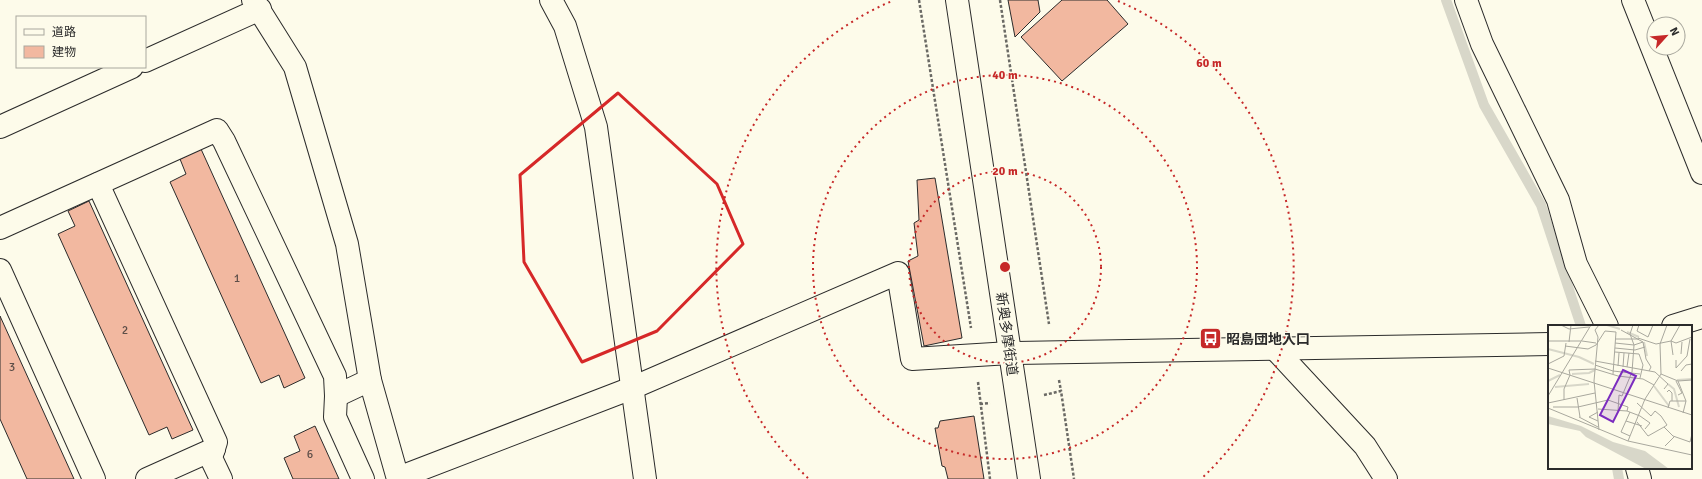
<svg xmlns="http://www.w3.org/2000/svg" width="1702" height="479" font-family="Signika,'Noto Sans JP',sans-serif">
<rect width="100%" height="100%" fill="#fdfbea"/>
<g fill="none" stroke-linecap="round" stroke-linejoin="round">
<!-- stream -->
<g stroke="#d8d7c9" stroke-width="10">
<polyline points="1446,0 1484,105 1541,205 1581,326"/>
<polyline points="1617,468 1619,479"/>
</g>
</g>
<!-- building -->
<g fill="#f2b8a0" stroke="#2b2b2b">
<polygon points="1008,0 1038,0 1040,12 1015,37"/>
<polygon points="1062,0 1107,0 1128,24 1062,81 1021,37"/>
<polygon points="201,149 305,378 284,388 279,375 261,383 170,182 186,174 180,159"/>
<polygon points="935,178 962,338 924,346 908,261 918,256 914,223 919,220 917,180"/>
<polygon points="89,201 193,430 172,439 167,427 149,435 58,234 75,226 68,211"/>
<polygon points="0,316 74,479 27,479 0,419"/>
<polygon points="974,416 984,479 948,479 945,467 942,466 935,428 938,428 940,421"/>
<polygon points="315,426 339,479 293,479 284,458 300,451 294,436"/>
</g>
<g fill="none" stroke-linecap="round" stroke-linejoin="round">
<defs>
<g id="minor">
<polyline points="253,0 295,67 347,244 370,380 398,479"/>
<polyline points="551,0 565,26 596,127 645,479"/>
<polyline points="1466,0 1482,44 1558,200 1576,264 1607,326"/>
<polyline points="1633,0 1702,173"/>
<polyline points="145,61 260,9"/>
<polyline points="0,127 132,67"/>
<polyline points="98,184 216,442 211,458 221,479"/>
<polyline points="0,228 217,130 224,141 335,376 336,396 370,380"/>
<polyline points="0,270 94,479"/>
<polyline points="1673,326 1702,317"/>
<polyline points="1274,348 1365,446 1386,479"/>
<polyline points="336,396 335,417 363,479"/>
<polyline points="1637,468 1640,479"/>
<polyline points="398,478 632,388 898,273 912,359 1010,353 1549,344"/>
<polyline points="147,479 214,449"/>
</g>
<polyline id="major" points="957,0 1029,479"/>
</defs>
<!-- minor casing -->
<use href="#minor" stroke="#2b2b2b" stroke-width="24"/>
<!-- major casing -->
<use href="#major" stroke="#2b2b2b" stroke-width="24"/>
<!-- path -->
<g stroke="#6a6964" stroke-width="2.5" stroke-dasharray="3 2" stroke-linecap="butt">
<polyline points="919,0 971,328"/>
<polyline points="1000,0 1049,324"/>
<polyline points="1059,380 1061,391"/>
<polyline points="978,382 990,479"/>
<polyline points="1044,395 1061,391 1074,479"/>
<polyline points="980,404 990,403"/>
</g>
<!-- minor -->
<use href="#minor" stroke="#fdfbea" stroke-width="22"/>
<!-- major -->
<use href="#major" stroke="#fdfbea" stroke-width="22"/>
</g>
<!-- marked area -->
<path fill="none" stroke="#d62828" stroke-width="3" stroke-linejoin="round" d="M618,93L717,184L743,244L657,331L582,362L524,262L520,175Z"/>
<!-- distance rings -->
<g fill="none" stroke="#c62828" stroke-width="2" stroke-dasharray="2 4">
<circle cx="1005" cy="267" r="96"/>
<circle cx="1005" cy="267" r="192"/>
<path d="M808 478A289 289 0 0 1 892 1M1118 1A289 289 0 0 1 1202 478"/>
</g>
<!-- icons -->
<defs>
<symbol id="bus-square" viewBox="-11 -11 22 22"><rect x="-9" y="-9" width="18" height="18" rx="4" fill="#c62828" stroke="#fdfbea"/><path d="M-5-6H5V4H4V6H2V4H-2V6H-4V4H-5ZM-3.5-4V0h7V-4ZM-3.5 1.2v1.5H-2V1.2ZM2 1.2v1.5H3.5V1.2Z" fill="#fff"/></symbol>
</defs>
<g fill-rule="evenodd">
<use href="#bus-square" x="1198" y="326" width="25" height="25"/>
</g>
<g text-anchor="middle" stroke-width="3" stroke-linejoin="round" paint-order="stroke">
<!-- number labels -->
<g font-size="12" fill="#5d4e48">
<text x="237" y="282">1</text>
<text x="125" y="334">2</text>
<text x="12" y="371">3</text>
<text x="310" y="458">6</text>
</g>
<!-- street labels -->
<g font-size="14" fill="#2b2b2b" stroke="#fdfbea">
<text transform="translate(1007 334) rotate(82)" y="5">新奥多摩街道</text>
</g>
<!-- poi labels -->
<g font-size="14" font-weight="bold" fill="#2b2b2b" stroke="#fdfbea" text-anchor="start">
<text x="1226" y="344">昭島団地入口</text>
</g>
</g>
<!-- overview -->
<g transform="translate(1548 325)">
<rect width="144" height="144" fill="#fdfbea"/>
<path d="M0,91L33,101L65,117L97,126L121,144H98L38,112L32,106L0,99Z" fill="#d8d7c9"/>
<path fill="none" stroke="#d8d7c9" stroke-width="2" d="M59,0L72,4M79,7L91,12M96,17L99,31M0,24L31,32L46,39M24,49L41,48L47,45M129,55L144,54M0,56L12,50M120,59L126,64L131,82M106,61L121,81M7,62L41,59"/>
<path fill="none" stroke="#a9a89e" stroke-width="1" d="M13,0L21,4L41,2M91,0L89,6L100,12L105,0M73,5L95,17L98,34L103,42L101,46M90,13L108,19L123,16L128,18L144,12M67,14H91M0,16H33M34,16L48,18M21,17L23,0M67,18L86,20L95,17M17,21L40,24L48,20L57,6L68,7L65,49M67,23L87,25L97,22M67,27L91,29L95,40L92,53M133,29L134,17M125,30L123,16L132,0M128,35V43L139,31L142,14M47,36L107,47L120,59L116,64M0,39L16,31L18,18M47,40L65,46L92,49M70,41L71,28M75,42L76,28M79,42L81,28M0,43L144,90M47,44L70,51L95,54L106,60M133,46L138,40L144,39M113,49L130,56M22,50L21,45L47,44M128,56L134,68L130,70M119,67L121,65L124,68V76M0,71L43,0M29,73L32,92M16,75V64L22,50M0,78L47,68M89,78L103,91L107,86L113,91L119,100L116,102M5,82H30L60,75L80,82L79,86M0,83L80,116L144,130M120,83L122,76H138M50,84L79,86L92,91L102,98L97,104M70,86L71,70L74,71L84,47L86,20L82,9L85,0M50,87L41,92L50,96M82,87L73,107L82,111M135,88L138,76L130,56L144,55M31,92L50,102M78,96L94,101M89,97L100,111M51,105L46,56L50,12L47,5L51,0M100,111L116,102L125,111L142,117L144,109M80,116L97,74L113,49L112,19L119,0M117,121L127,111"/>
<path fill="#7b2cbf" fill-opacity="0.15" stroke="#7b2cbf" stroke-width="2" d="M75,45L88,51L65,97L52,90Z"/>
<rect width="144" height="144" fill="none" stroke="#2b2b2b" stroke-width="2"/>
</g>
<circle cx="1005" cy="267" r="6" fill="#c62828" stroke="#fdfbea" stroke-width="2"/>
<g font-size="12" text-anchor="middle" font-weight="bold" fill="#c62828" stroke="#fdfbea" stroke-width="3" stroke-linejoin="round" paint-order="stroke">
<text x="1209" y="67">60 m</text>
<text x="1005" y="79">40 m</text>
<text x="1005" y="175">20 m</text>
</g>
<!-- legend -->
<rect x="16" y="16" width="130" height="52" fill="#fdfbea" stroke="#a9a89e"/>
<rect x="24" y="29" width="20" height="6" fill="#fdfbea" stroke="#a9a89e"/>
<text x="52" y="36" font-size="12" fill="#2b2b2b">道路</text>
<rect x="24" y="46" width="20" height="12" fill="#f2b8a0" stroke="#a9a89e"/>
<text x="52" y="56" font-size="12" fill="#2b2b2b">建物</text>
<!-- north arrow -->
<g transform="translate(1666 36) rotate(63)"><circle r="19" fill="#fdfbea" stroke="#a9a89e"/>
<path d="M0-3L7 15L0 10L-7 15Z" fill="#c62828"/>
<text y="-6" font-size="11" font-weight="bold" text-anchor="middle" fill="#2b2b2b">N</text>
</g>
</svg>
